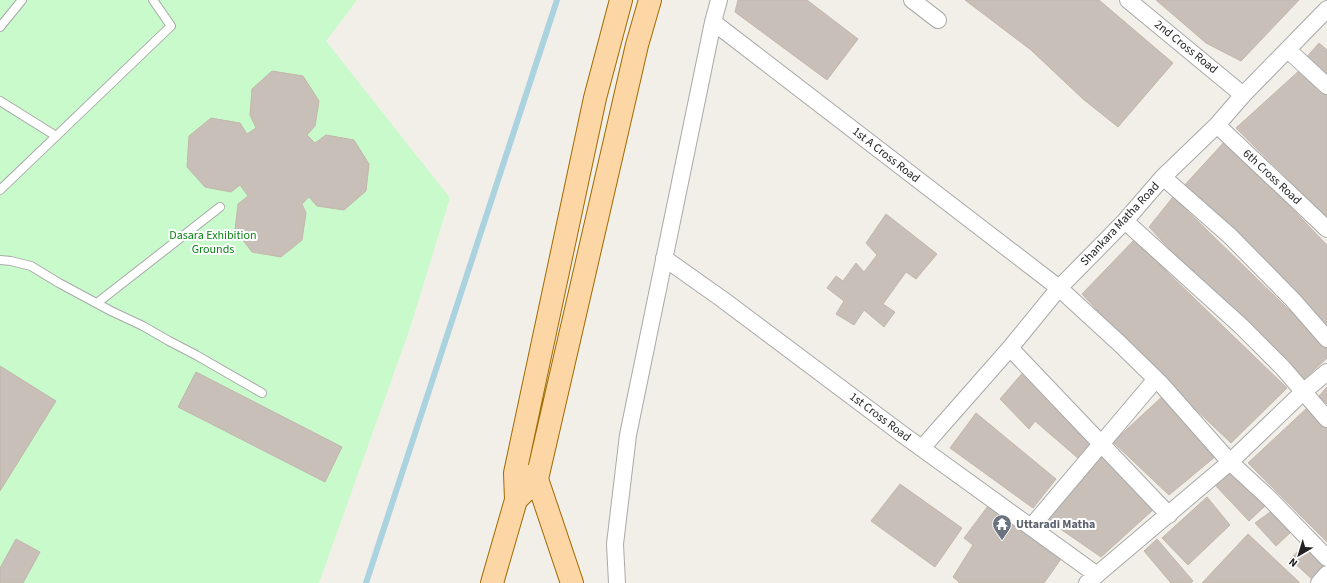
<svg xmlns="http://www.w3.org/2000/svg" width="1327" height="583" font-family="'Source Sans 3',sans-serif">
<style>
.park{fill:#c8facc}
.lines{fill:none;stroke-linecap:round;stroke-linejoin:round}
.stream{stroke:#aad3df;stroke-width:6}
.building{fill:#c7bfb8;stroke:#c4b6ab}
.service-casing{stroke:#a9a9a9;stroke-width:10}
.minor-casing{stroke:#a9a9a9;stroke-width:18}
.primary-casing{stroke:#a06b00;stroke-width:24}
.service{stroke:#fff;stroke-width:8}
.minor{stroke:#fff;stroke-width:16}
.primary{stroke:#fcd6a4;stroke-width:22}
.labels{text-anchor:middle;dominant-baseline:central;stroke-width:4;stroke-linejoin:round;paint-order:stroke}
.street-label{font-size:12px;fill:#222;stroke:#fff}
.park-label{font-size:12px;fill:#0c8416;stroke:#fff}
.worship-label{font-size:12px;font-weight:bold;fill:#5b616d;stroke:#fff;text-anchor:start}
</style>
<rect width="100%" height="100%" fill="#f2efe9"/>
<path class="park" d="M0,0h357l-31,41 124,157 -40,130 -91,255h-319z"/>
<g class="lines">
<path class="stream" d="M366,583l191,-583"/>
</g>
<path class="building" d="M738,0h69l51,39 -31,41 -92,-68z
M965,0h134l74,63 -55,64 -35,-28 -52,-49z
M1156,0h143l-58,61 -35,-18z
M1319,43l8,7v29l-22,-20z
M1301,69l26,26v123l-91,-90z
M272,71l31,5 16,25 -4,25 -8,9 8,8 11,-8 28,5 15,24 -3,27 -22,19 -27,-4 -8,-9 -7,7 4,9 -4,27 -21,17 -29,-5 -17,-22 3,-26 10,-8 -8,-11 -9,7 -26,-5 -18,-20 2,-31 22,-18 29,5 7,11 9,-6 -6,-13 2,-26z
M1226,140l101,105v85l-145,-142z
M1173,197l154,150v11l-25,23 -105,-102 -48,-52z
M886,214l51,40 -21,25 -10,-7 -23,32 12,8 -11,15 -20,-17 -10,15 -18,-11 8,-13 -17,-13 9,-12 7,5 13,-18 8,9 13,-17 -11,-12z
M1134,240l153,148 -56,55 -88,-84 -61,-65z
M0,366l56,35 -56,90z
M1025,370l70,70 -16,19 -44,-38 -6,8 -29,-30z
M196,372l146,75 -17,35 -147,-75z
M1327,387v17l-8,-8z
M1164,395l52,61 -47,39 -56,-53z
M1307,408l20,20v114l-79,-79z
M976,413l80,66 -23,29 -83,-60z
M1104,455l50,54 -53,48 -55,-38z
M1231,470l35,35 -17,16 -34,-36z
M900,484l62,44 -27,39 -64,-46z
M1207,497l23,28 -42,40 -26,-27z
M988,506l73,53 -17,24h-86l1,-1 -6,-5 20,-32 -9,-7z
M1273,510l20,20 -17,16 -21,-23z
M1248,534l51,48v1h-97z
M16,539l24,13 -17,31h-23v-15z
M1157,539l36,42 -2,2h-20l-27,-32z
M1308,542l19,23 -14,15 -23,-21z"/>
<g class="lines">
<defs>
<path id="service" d="M0,27l22,-27
M0,101l56,35
M0,190l171,-164 -18,-26
M0,260l11,1 20,5 28,17 52,28 32,15 26,15 27,14 66,38
M97,303l123,-96"/>
<path id="minor" d="M912,0l26,20
M1128,0l115,95
M713,22l346,266 60,55 42,41 69,78 40,37 57,59
M1288,50l39,36
M1217,125l110,104
M1163,177l67,59 63,64 34,39
M1125,221l116,105 42,42 44,51
M664,258l58,41 180,135 195,141
M1010,348l159,167
M922,448l88,-100 49,-60 66,-67 38,-44 54,-52 26,-30 84,-86
M1031,527l125,-148
M617,583l-2,-39 13,-109 85,-413 6,-22
M1087,583l143,-121 73,-70 24,-20
M1319,583l8,-9"/>
<path id="primary" d="M524,475l13,4 35,104
M516,500l21,-21 100,-434 13,-45
M492,583l24,-83 -1,-27 80,-375 26,-98"/>
</defs>
<use href="#service" class="service-casing"/>
<use href="#minor" class="minor-casing"/>
<use href="#primary" class="primary-casing"/>
<use href="#service" class="service"/>
<use href="#minor" class="minor"/>
<use href="#primary" class="primary"/>
</g>
<defs>
<symbol id="temple-pin" viewBox="-11 -11 22 30"><path d="M0 17L-7.5 6A9.5 9.5 0 1 1 7.5 6Z" fill="#6b7280" stroke="#fff"/><path d="M0-6L5-2H3V0L6.5 2.5H4V6H1.5V3h-3V6H-4V2.5H-6.5L-3 0V-2H-5Z" fill="#fff"/></symbol>
</defs>
<g fill-rule="evenodd">
<use href="#temple-pin" x="991" y="513" width="22" height="30"/>
</g>
<g class="labels">
<g class="street-label">
<text transform="translate(1186 47) rotate(39)">2nd Cross Road</text>
<text transform="translate(886 155) rotate(38)">1st A Cross Road</text>
<text transform="translate(1272 177) rotate(43)">6th Cross Road</text>
<text transform="translate(1120 224) rotate(-47)">Shankara Matha Road</text>
<text transform="translate(880 417) rotate(37)">1st Cross Road</text>
</g>
<g class="park-label">
<text x="213" y="235">Dasara Exhibition<tspan x="213" dy="14">Grounds</tspan></text>
</g>
<g class="worship-label">
<text x="1016" y="524">Uttaradi Matha</text>
</g>
</g>
<g transform="translate(1299 555) rotate(218)" stroke="#ffffff" stroke-width="3" paint-order="stroke">
<path d="M0-3L7 15L0 10L-7 15Z" fill="#222222"/>
<text y="-6" font-size="11" font-weight="bold" text-anchor="middle" fill="#222222">N</text>
</g>
</svg>
